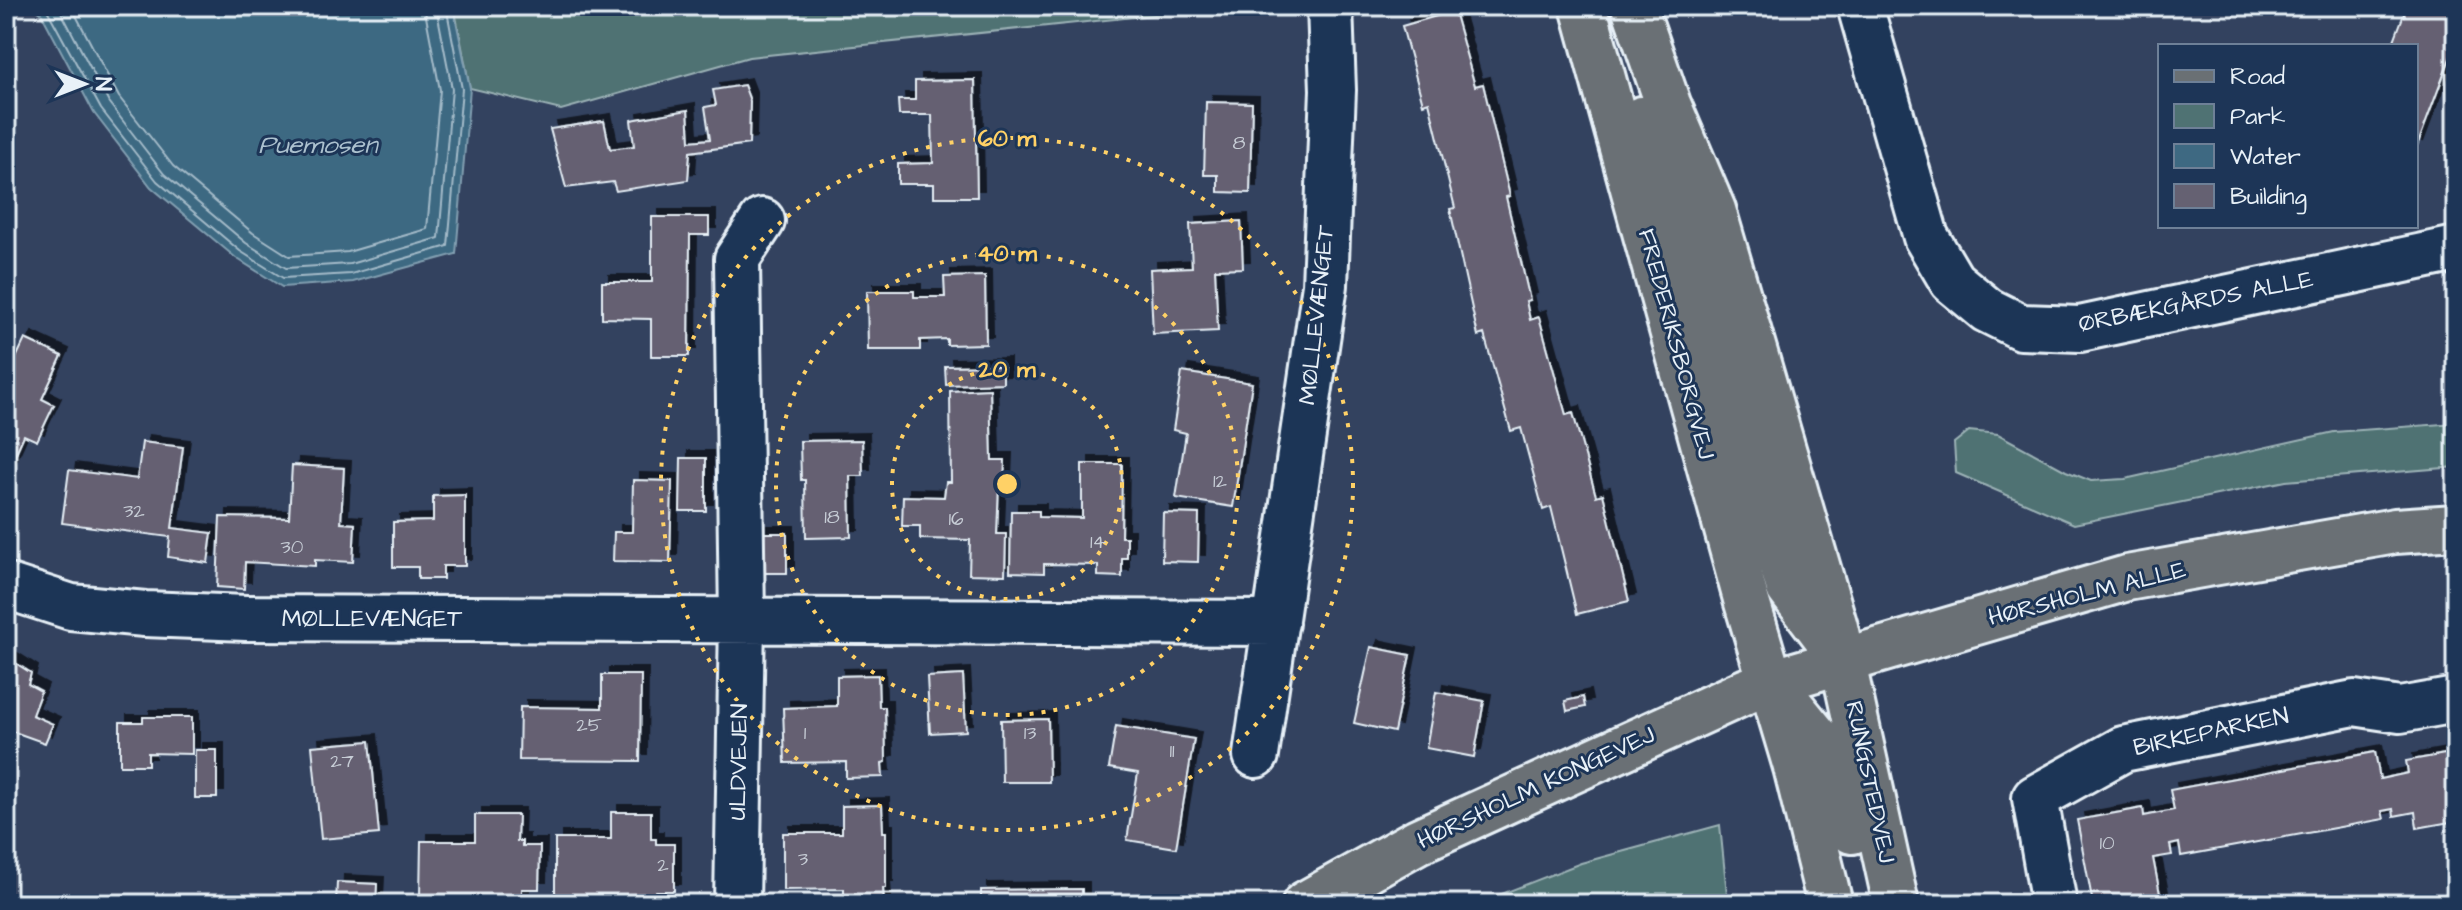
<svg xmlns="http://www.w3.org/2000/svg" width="2462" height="910" font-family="'Architects Daughter',sans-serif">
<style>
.green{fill:#4f7273;stroke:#9cb2b6;stroke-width:2}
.water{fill:#3e6982;stroke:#829fb1;stroke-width:2}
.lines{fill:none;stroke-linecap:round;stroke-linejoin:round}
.shore{stroke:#a4bbc9;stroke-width:2}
.building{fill:#656172;stroke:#e8f1f8;stroke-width:2;filter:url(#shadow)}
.minor-casing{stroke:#e8f1f8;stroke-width:50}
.major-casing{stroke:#e8f1f8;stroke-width:50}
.minor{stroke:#1d3557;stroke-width:44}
.major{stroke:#6a7074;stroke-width:44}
.ring{fill:none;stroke:#ffd166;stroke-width:4;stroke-dasharray:4 8}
.labels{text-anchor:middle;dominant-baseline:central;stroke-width:6;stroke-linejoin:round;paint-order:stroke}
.number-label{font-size:20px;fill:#c7cdd6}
.street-label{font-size:24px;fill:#e8f1f8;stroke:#1d3557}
.water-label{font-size:26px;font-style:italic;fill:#acc1cf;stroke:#1d3557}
.centre{fill:#ffd166;stroke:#1d3557;stroke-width:4}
.ring-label{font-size:24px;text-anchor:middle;font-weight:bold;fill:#ffd166;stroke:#1d3557;stroke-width:6;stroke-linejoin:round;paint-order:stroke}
</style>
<defs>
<filter id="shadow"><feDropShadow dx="7" dy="-7" stdDeviation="0" flood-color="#0009"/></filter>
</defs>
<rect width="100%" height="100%" fill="#33425f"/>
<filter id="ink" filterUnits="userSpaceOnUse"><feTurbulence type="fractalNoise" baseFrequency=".0125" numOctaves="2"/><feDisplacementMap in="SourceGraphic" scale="16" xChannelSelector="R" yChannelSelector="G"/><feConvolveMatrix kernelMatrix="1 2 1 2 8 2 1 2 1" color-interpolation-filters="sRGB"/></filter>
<g filter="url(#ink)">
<path class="green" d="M454,6h786l-491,51 -188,53 -91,-22z
M2456,423v44l-170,14 -212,43 -118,-51 -2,-30 15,-12 29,3 68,37 25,10 34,-2 209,-47z
M1720,825l8,79h-252l105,-41z"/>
<path class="water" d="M31,6h422l17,82 -14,166 -103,28 -71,5 -46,-29 -85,-71 -57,-74 -53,-100z"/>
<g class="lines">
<path class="shore" d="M45,6l56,103 56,72 83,70 43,27 68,-4 97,-28 14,-157 -16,-83
M58,6l51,97 55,71 82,69 40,25 64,-4 89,-26 13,-149 -16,-83
M71,6l48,91 54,69 80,67 36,23 59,-4 79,-23 13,-139 -16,-84"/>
</g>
<path class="building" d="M2407,6h49v36l-40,107v-103h-24z
M1454,11l21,75 8,-2 27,112 -4,1 24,103 -4,1 4,19 9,-3 27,98 7,-2 23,83 7,-2 26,107 -52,13 -26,-107 -8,3 -22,-82 -10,3 -27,-97 -6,2 -28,-127 5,-1 -26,-106 -6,2 -21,-78z
M975,80l2,117h-43v-13h-36v-20l35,-1 -1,-48h-33l-1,-15h17v-19z
M744,85l6,16 -1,43 -59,8 -2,28 -72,11 -3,-9 -47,6 -16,-59 54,-8 6,28 24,-3 -3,-26 57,-10 2,31 20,-2 -5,-32 11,-2 -3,-15z
M1206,102l46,1 -2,90 -32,-1v-17h-14z
M652,217h57v18h-19l-1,121h-38v-37l-49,-1v-36h50z
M1241,221l2,47 -28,1 3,62 -65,3 -3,-65 42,-2 -2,-43z
M985,276l1,68 -39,1v-6l-27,1v10h-52l-1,-59h47v6h31l-1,-20z
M25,339l37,17 -20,43 12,6 -17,36 -13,-6 -18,40v-96z
M1003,365v18l-57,2 -1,-19z
M1182,372l70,11 -19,124 -57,-9 10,-65 -13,-3z
M990,389l2,71h13l-1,24h-5l-2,50h9l-1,41 -36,-1 1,-34 -50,-1v-13h-18l1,-30 41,1 2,-15h5l-1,-91z
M862,440l1,36h-13l1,61 -45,1 -1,-58h-4l-1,-39z
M142,442l41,5 -11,81 40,5 -4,30 -40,-6 2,-20 -108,-14 7,-53 68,9z
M681,458h25v53h-26z
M1082,464h40l-1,73h6v21h-5v19l-24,-1v-11l-54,-1v9l-34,-1 1,-61h28v6l43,1z
M292,465l52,3 -3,55 14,1 -2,38 -38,-2v6l-70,-4 -1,27 -27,-2 3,-70 69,1z
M633,480l39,1 -2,81 -57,-1 1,-29h18z
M465,495v71h-22v13h-25v-12h-25v-45l40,-1v-25z
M1163,513l36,1 -1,48 -36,-1z
M760,533h27v40h-27z
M1371,647l39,8 -16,77 -40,-9z
M6,657l25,16 -3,11 13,7 -9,24 21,9 -8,19 -39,-14z
M602,675h39l-1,86 -121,-1 1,-53 82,1z
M878,675l1,32h6l1,55 -4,1 1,14 -37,1v-16l-61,1 -2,-55 54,-2v-30z
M963,675l3,56 -36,2 -3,-56z
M1436,692l48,9 -10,56 -48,-9z
M1583,697l2,10 -18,4 -2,-10z
M143,717h49v37l-44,-1v12h-28v-43h23z
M1048,719l1,63h-47l-1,-62z
M1116,726l78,13 -18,109 -49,-8 11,-67 -29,-5z
M370,741l9,93 -58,5 -9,-93z
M195,750h22v48h-22z
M2375,752l5,27 28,-6 -2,-12 50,-9v69l-39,7 -2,-16 -21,4 -1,-7 -11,2 2,8 -203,37 -2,-13 -9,2 2,10 -19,3 9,46h-69l-16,-84 66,-12 1,8 30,-6 -4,-20z
M882,805l1,27h3v56h-3l1,16h-40v-15l-61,1v-57h59v-27z
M611,812h40v27h5v5h18v47h-18v6l-101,-2v-56h56z
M475,815h43l-1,26h5v5h18l-1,43h-17v9l-102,-1 1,-56h54z
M337,882l40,2 -1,20h-40z
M1082,889v15h-101v-14z"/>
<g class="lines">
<defs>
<path id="minor" d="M1860,6l66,231 26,44 35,29 34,17 59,2 376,-80
M6,586l65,21 74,7 101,4 1030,5
M1256,755l69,-470 8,-195 -3,-84
M737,904l5,-284 -5,-361 25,-38
M2054,904l-19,-106 88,-49 231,-46 46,7 56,-10"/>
<path id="major" d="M1583,6l163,593 50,168 34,137
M1634,6l34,98 45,106 122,417 61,277
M1642,119l56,157 91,312 41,54
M1783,696l49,60 20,75
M1305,904l113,-63 329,-150 24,-9 356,-104 268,-47 61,-4"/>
</defs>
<use href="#minor" class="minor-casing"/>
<use href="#major" class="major-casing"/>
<use href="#minor" class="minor"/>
<use href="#major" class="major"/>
</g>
</g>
<g class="ring">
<circle cx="1007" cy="484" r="115"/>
<circle cx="1007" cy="484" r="231"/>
<circle cx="1007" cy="484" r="346"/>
</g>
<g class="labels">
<g class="number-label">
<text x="1239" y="143">8</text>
<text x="1220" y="481">12</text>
<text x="134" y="511">32</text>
<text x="832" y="517">18</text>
<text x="956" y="519">16</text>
<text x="1098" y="542">14</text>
<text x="292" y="547">30</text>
<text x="589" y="725">25</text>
<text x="805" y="733">1</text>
<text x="1030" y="733">13</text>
<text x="1172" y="751">11</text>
<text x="342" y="761">27</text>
<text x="2107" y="843">10</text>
<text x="803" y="859">3</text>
<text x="663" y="865">2</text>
</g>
<g class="street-label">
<text transform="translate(2196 302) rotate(-11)">ØRBÆKGÅRDS ALLE</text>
<text transform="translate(1317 315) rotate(-84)">MØLLEVÆNGET</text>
<text transform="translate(1676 344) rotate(75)">FREDERIKSBORGVEJ</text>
<text transform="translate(2087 594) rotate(-14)">HØRSHOLM ALLE</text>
<text x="372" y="619">MØLLEVÆNGET</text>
<text transform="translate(2211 732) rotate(-12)">BIRKEPARKEN</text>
<text transform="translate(739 762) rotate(-89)">ULDVEJEN</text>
<text transform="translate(1870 782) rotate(78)">RUNGSTEDVEJ</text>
<text transform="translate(1536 788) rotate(-25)">HØRSHOLM KONGEVEJ</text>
</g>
<g class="water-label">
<text x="318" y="145">Puemosen</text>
</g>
</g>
<circle cx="1007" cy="484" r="12" class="centre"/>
<g class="ring-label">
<text x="1007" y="146">60 m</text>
<text x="1007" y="261">40 m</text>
<text x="1007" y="377">20 m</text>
</g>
<rect width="2462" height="910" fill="none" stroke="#1d3557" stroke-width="32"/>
<rect x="16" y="16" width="2430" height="878" fill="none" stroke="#e8f1f8" stroke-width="3" filter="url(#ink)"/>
<rect x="2158" y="44" width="260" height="184" fill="#1d3557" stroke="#6e8097" stroke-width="2"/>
<rect x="2174" y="70" width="40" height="12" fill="#6a7074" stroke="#6e8097" stroke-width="2"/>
<text x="2230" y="84" font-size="24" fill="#e8f1f8">Road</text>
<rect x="2174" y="104" width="40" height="24" fill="#4f7273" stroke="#6e8097" stroke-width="2"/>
<text x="2230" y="124" font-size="24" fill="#e8f1f8">Park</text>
<rect x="2174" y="144" width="40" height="24" fill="#3e6982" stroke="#6e8097" stroke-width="2"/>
<text x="2230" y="164" font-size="24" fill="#e8f1f8">Water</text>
<rect x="2174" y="184" width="40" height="24" fill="#656172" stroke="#6e8097" stroke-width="2"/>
<text x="2230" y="204" font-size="24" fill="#e8f1f8">Building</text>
<g transform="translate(84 84) rotate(90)" stroke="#1d3557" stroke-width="6" paint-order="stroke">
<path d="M0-6L14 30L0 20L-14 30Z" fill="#e8f1f8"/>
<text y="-12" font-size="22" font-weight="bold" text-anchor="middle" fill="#e8f1f8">N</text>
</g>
</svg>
